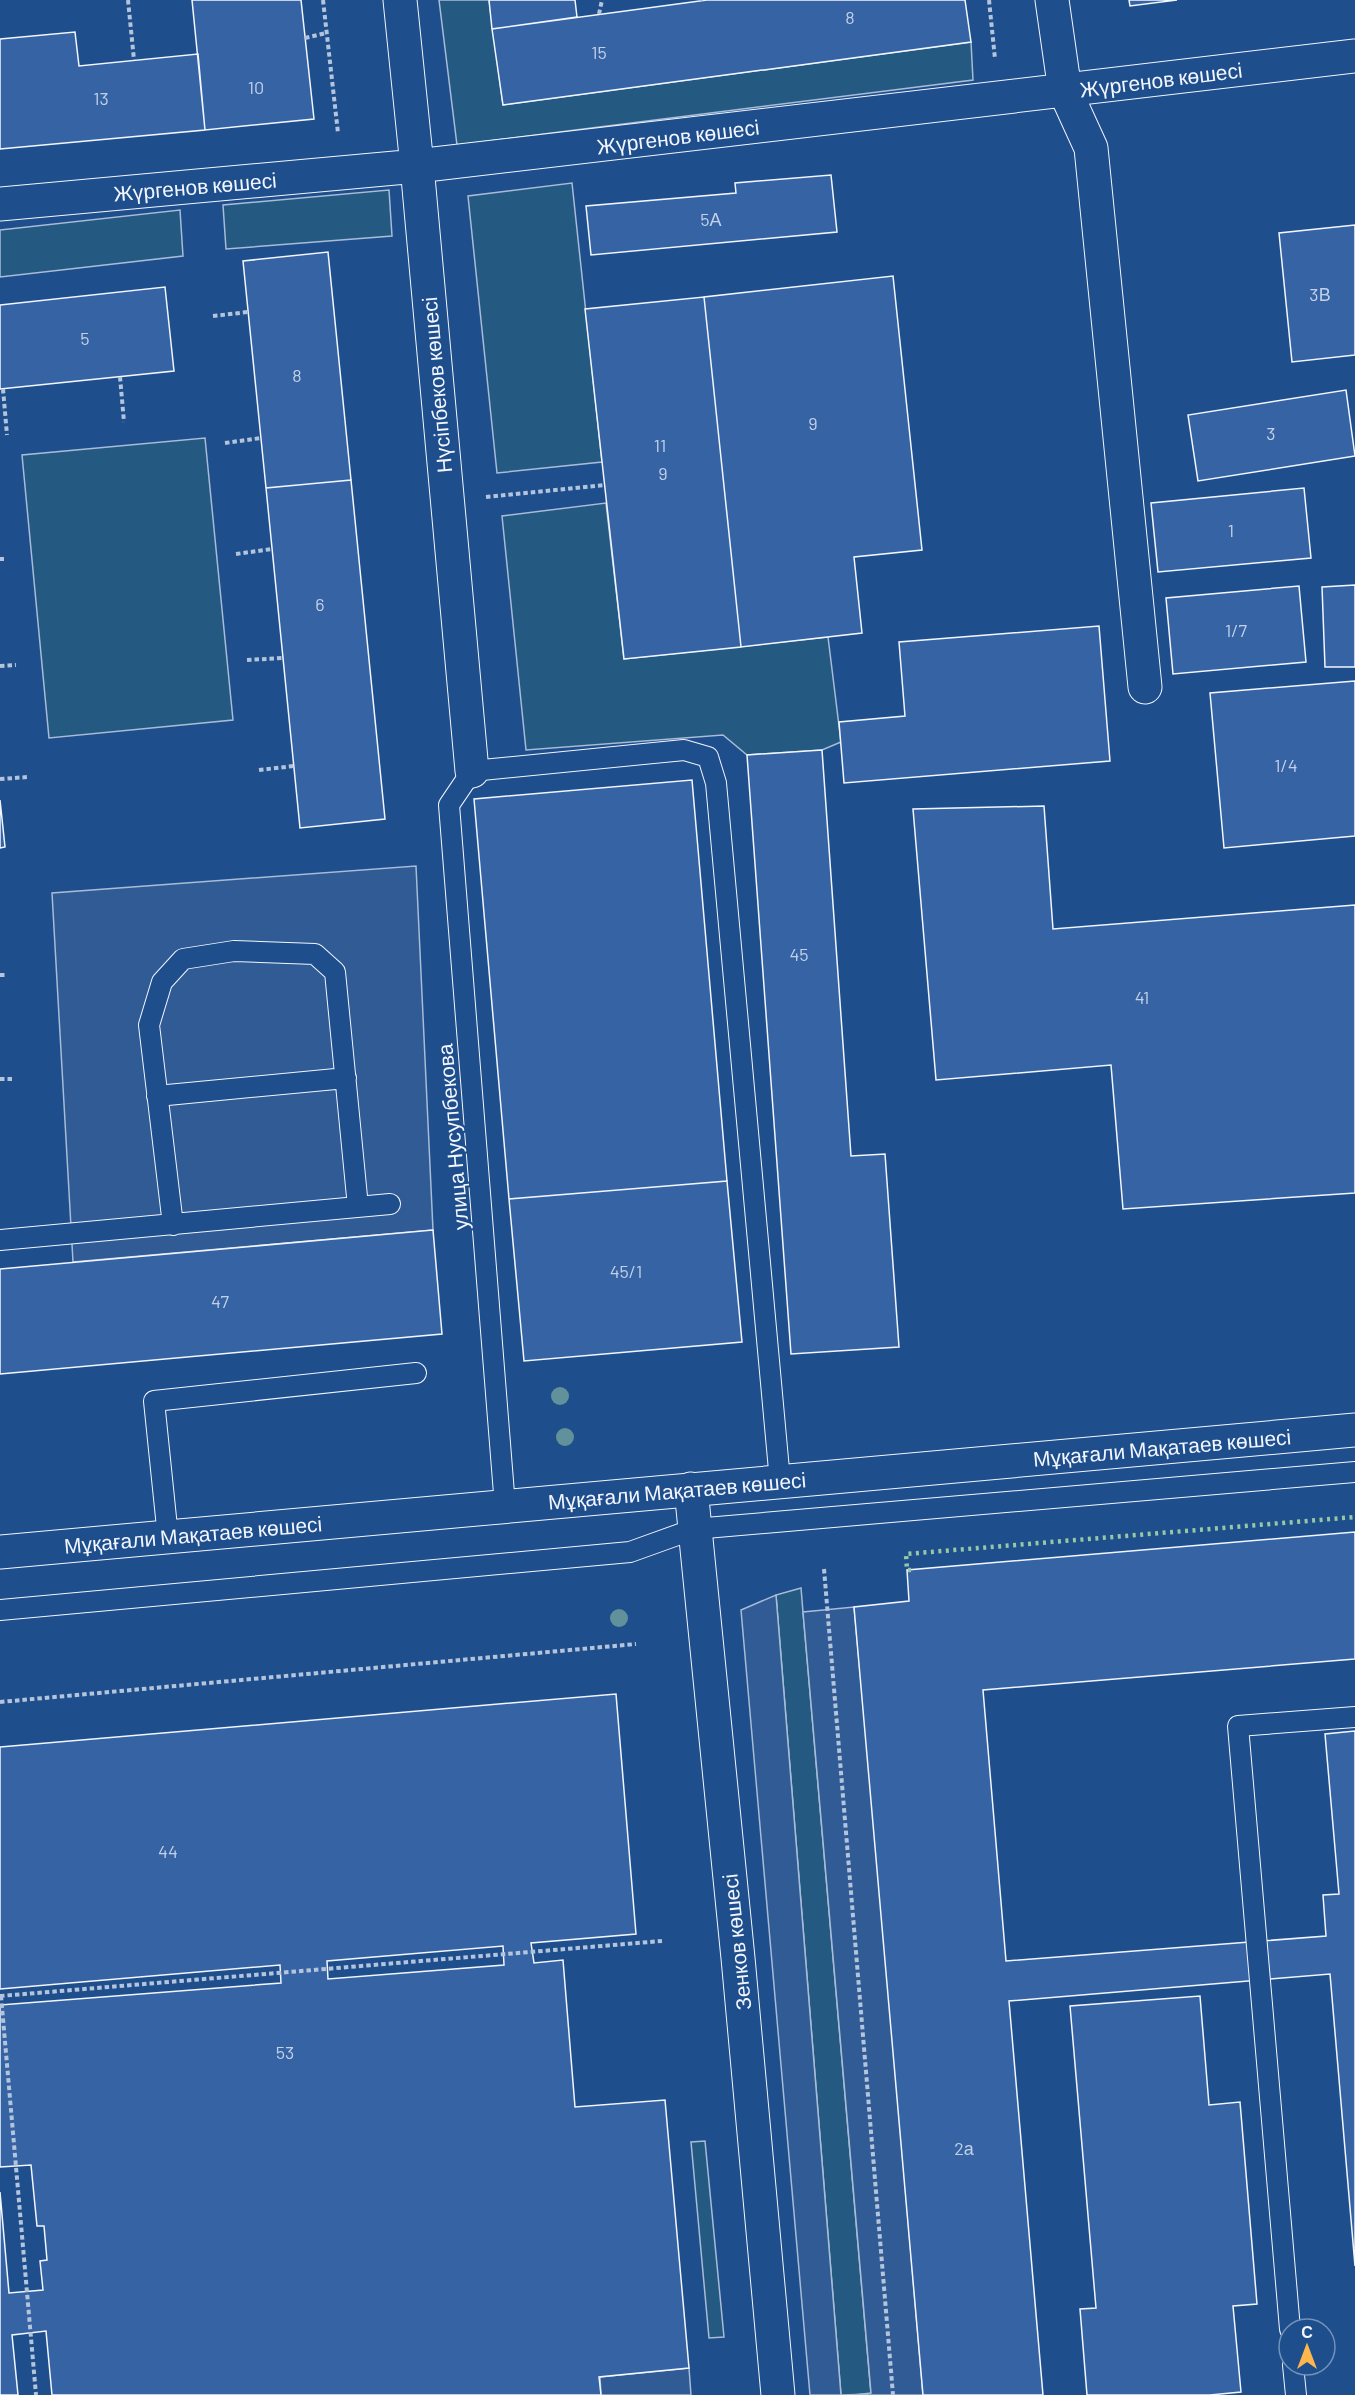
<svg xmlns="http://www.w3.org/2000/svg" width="1355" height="2395" font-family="Barlow,sans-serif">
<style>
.green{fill:#245a82;stroke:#a8bbd7;stroke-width:1.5}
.parking{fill:#305b95;stroke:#a8bbd7;stroke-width:1.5}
.building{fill:#3563a3;stroke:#f2f6ff;stroke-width:1.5;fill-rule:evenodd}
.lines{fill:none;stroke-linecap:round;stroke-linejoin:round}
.lane-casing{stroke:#f2f6ff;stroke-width:22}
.street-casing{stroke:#f2f6ff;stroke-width:35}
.secondary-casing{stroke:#f2f6ff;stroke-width:35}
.path{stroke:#b3c4dc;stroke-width:4;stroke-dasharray:4.5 3;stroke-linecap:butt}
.lane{stroke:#1f4e8c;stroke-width:20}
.street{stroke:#1f4e8c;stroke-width:33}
.secondary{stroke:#1f4e8c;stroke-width:33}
.hedge{stroke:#97c8a6;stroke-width:4.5;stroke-dasharray:3 4.5;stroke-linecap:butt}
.tree{fill:#61919a}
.labels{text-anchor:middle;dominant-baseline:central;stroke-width:4.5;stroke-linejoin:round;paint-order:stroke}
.number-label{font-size:18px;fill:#c3d1e8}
.street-label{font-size:21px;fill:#f2f6ff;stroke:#1f4e8c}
</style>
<rect width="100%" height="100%" fill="#1f4e8c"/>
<path class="green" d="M439,0h50l14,105 468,-63 2,38 -516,65z
M572,183l30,279 -105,11 -29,-277z
M389,190l3,46 -166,13 -3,-44z
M180,210l3,46 -183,21v-47z
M205,438l28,282 -184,18 -27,-283z
M606,503l18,156 204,-22 13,105 -19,8 -75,5 -24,-20 -197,15 -24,-234z
M801,1588l2,24 68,782 -30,1 -65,-800z
M705,2141l19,196 -15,1 -18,-196z"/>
<path class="parking" d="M416,866l17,364 -360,32 -21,-369z
M776,1595l65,800h-31l-69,-785z
M854,1607l20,215 49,573h-69l17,-2 -68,-781z
M689,2368l2,27h-90l-1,-18z"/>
<path class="building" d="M192,0h109l13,119 -109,11z
M489,0h86l2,17 -85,12z
M965,0l6,42 -468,63 -11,-76 215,-29z
M1129,0h48l-47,6z
M75,32l4,34 119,-12 7,76 -205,19v-110z
M831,175l6,57 -246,23 -5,-49 150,-13 -1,-10z
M1355,225v130l-63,7 -13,-129z
M328,252l23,228 -85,8 -23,-227z
M893,276l29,274 -68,7 8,76 -121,14 -37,-350z
M165,287l9,84 -174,18v-84z
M704,297l37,350 -117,12 -39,-350z
M1346,390l9,66 -157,25 -10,-66z
M351,480l34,339 -85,9 -34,-340z
M1304,488l7,70 -153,14 -7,-69z
M1355,585v82h-30l-3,-80z
M1299,586l7,76 -133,12 -7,-76z
M1099,626l11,135 -266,22 -5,-61 66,-6 -6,-74z
M1355,681v155l-131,12 -14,-155z
M822,750l29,406 34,-2 14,193 -108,7 -44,-599z
M692,780l35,401 -218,18 -35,-400z
M0,800l5,47 -5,1z
M1044,806l9,123 302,-24v288l-232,16 -12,-144 -175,15 -23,-271z
M727,1181l15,161 -218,19 -15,-162z
M433,1230l9,104 -442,40v-105z
M1355,1532v127l-372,31 23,271 320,-25 -3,-41 16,-1 -14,-160 30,-3v535l-25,-292 -321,27 34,394h-120l-69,-788 55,-6 -2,-31z
M616,1694l20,240 -105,9 3,20 29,-3 12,147 90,-7 24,268 -90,9 2,18h-549l-6,-64 -34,4 6,60h-18v-203l9,101 34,-3 -3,-29 7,-1 -3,-34h-7l-6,-61 -31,2v-162l281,-22 -1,-18 -280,24v-242zM503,1946l1,19 -176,14 -1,-18z
M1200,1996l9,109 31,-3 17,202 -24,2 8,86 -31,3h-123l-7,-86 16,-1 -26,-302z"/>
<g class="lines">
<defs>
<path id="lane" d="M157,1096l189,-18
M173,1225l-24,-200 13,-43 21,-23 51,-8 81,3 20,18 23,235
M0,1240l390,-36
M505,1506l-56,-701 23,-34 212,-21 24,7 8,26 64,698
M168,1537l-14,-136 262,-28
M0,1610l630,-58 64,-23 661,-57
M1290,2329l-52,-603 117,-9
M1293,2365l3,30"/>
<path id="street" d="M400,0l17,166 55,605
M1052,0l13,91 26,57 54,539
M0,204l417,-38 938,-110
M691,1489l47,469 40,437"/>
<path id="secondary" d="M0,1552l1355,-122"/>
</defs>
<use href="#lane" class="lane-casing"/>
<use href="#street" class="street-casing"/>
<use href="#secondary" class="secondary-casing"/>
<path class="path" d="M128,0l6,60
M323,0l15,133
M701,0v1
M989,0l6,59
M599,14l3,-14
M305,38l21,-5
M213,316l35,-4
M120,377l4,45
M3,389l4,46
M225,443l36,-5
M486,497l119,-12
M236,554l36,-5
M0,559h4
M247,660l36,-2
M0,666l16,-1
M259,770l35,-4
M0,779l28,-2
M0,975h5
M0,1079h14
M824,1569l69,826
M0,1702l636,-58
M0,1996l662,-55
M1,1996l35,399"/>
<use href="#lane" class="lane"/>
<use href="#street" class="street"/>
<use href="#secondary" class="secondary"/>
<path class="hedge" d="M911,1570h-4l-1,-16 449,-37"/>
</g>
<g class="tree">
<circle cx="560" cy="1396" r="9"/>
<circle cx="565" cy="1437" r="9"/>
<circle cx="619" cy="1618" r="9"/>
</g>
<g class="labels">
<g class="number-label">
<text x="850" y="17">8</text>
<text x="599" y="52">15</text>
<text x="256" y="87">10</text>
<text x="101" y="98">13</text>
<text x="711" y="219">5А</text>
<text x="1320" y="294">3В</text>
<text x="85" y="338">5</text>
<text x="297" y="375">8</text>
<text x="813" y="423">9</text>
<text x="1271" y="433">3</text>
<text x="660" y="445">11</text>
<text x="663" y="473">9</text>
<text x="1231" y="530">1</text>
<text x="320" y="604">6</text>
<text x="1236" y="630">1/7</text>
<text x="1286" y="765">1/4</text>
<text x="799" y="954">45</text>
<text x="1142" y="997">41</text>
<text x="626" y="1271">45/1</text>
<text x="220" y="1301">47</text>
<text x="168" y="1851">44</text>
<text x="285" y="2052">53</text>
<text x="964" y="2148">2а</text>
</g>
<g class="street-label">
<text transform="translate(1161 79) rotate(-7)">Жүргенов көшесі</text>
<text transform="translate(678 136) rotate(-7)">Жүргенов көшесі</text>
<text transform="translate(195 186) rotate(-5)">Жүргенов көшесі</text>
<text transform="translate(436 385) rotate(-95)">Нүсіпбеков көшесі</text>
<text transform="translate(452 1137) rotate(-95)">улица Нусупбекова</text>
<text transform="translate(1162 1447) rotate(-5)">Мұқағали Мақатаев көшесі</text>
<text transform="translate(677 1490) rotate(-5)">Мұқағали Мақатаев көшесі</text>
<text transform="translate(193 1534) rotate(-5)">Мұқағали Мақатаев көшесі</text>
<text transform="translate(736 1942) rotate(-96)">Зенков көшесі</text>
</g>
</g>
<g transform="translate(1307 2347)"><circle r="28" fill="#1f4e8c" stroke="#7391ba" stroke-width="1.5"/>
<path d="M0-4.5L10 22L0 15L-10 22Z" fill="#ffb74d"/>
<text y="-9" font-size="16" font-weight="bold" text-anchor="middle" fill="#f2f6ff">С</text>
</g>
</svg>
